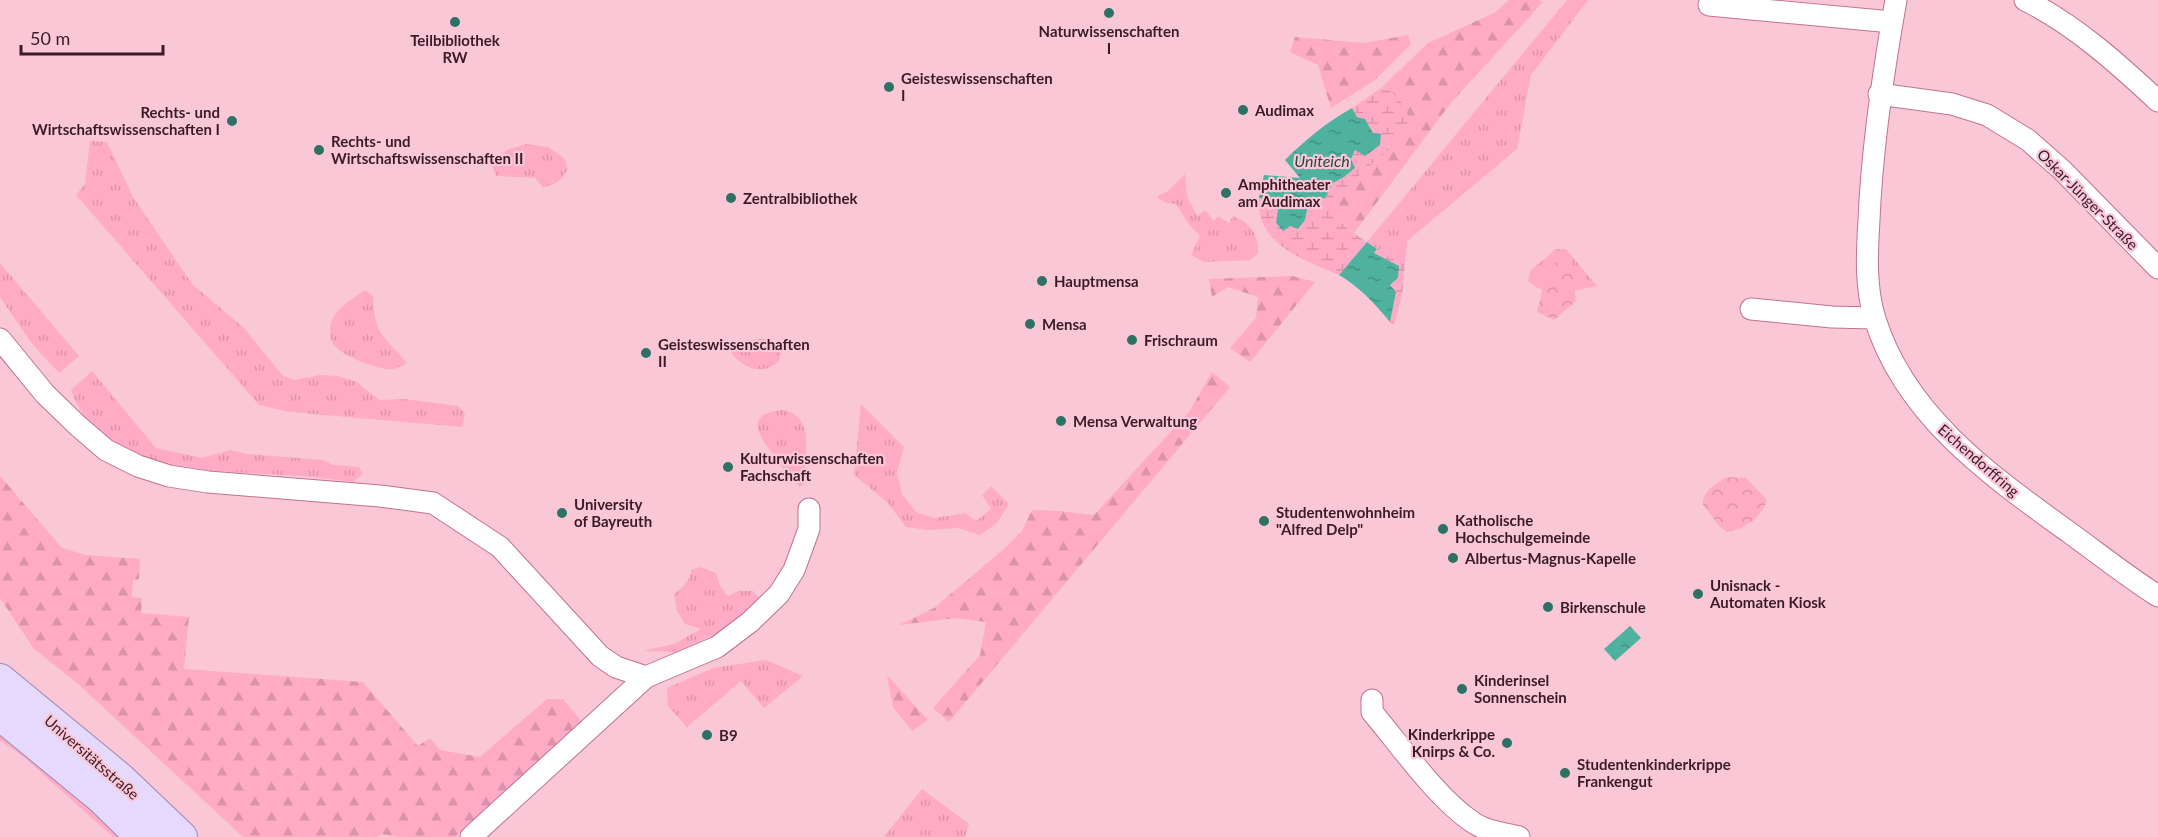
<svg xmlns="http://www.w3.org/2000/svg" width="2158" height="837" font-family="Lato,sans-serif">
<style>
.grass{fill:url(#grass-tufts)}
.forest{fill:url(#forest-firs)}
.wetland{fill:url(#wetland-marsh)}
.park{fill:url(#park-crowns)}
.water{fill:url(#water-ripples)}
.lines{fill:none;stroke-linecap:round;stroke-linejoin:round}
.minor-casing{stroke:#c1738d;stroke-width:23}
.primary-casing{stroke:#9d86b2;stroke-width:34}
.minor{stroke:#fff;stroke-width:21}
.primary{stroke:#e5d9fe;stroke-width:32}
.poi-dot{fill:#2d7164;stroke:#fac7d6;stroke-width:2}
.labels{text-anchor:middle;dominant-baseline:central;stroke-width:4.5;stroke-linejoin:round;paint-order:stroke}
.poi-label{font-size:15px;font-weight:bold;fill:#3a1b26;stroke:#fac7d6;text-anchor:start}
.street-label{font-size:15px;fill:#3a1b26;stroke:#fac7d6}
.water-label{font-size:16px;font-style:italic;fill:#27463f;stroke:#fac7d6}
</style>
<defs>
<pattern id="grass-tufts" width="24" height="20" patternUnits="userSpaceOnUse" patternTransform="scale(1.5)"><rect width="24" height="20" fill="#ffabc6"/><path d="M3 7l-1-3M5 7V3M7 7l1-3M15 17l-1-3M17 17v-4M19 17l1-3" fill="none" stroke="#db93aa"/></pattern>
<pattern id="forest-firs" width="22" height="20" patternUnits="userSpaceOnUse" patternTransform="scale(1.5)"><rect width="22" height="20" fill="#ffabc6"/><path d="M5 1l3.5 6h-7zM16 11l3.5 6h-7z" fill="#db93aa"/></pattern>
<pattern id="wetland-marsh" width="20" height="14" patternUnits="userSpaceOnUse" patternTransform="scale(1.5)"><rect width="20" height="14" fill="#ffabc6"/><path d="M1 5h8M5 5V1M11 12h8M15 12V8" fill="none" stroke="#db93aa"/></pattern>
<pattern id="park-crowns" width="20" height="18" patternUnits="userSpaceOnUse" patternTransform="scale(1.5)"><rect width="20" height="18" fill="#ffabc6"/><path d="M2 6a3 3 0 1 1 6 0M12 15a3 3 0 1 1 6 0" fill="none" stroke="#db93aa"/></pattern>
<pattern id="water-ripples" width="26" height="14" patternUnits="userSpaceOnUse" patternTransform="scale(1.5)"><rect width="26" height="14" fill="#4eb29f"/><path d="M2 4q2-2 4 0t4 0M15 11q2-2 4 0t4 0" fill="none" stroke="#429081"/></pattern>
</defs>
<rect width="100%" height="100%" fill="#fac7d6"/>
<path class="grass" d="M1567,0h21l-57,75 -14,74 -110,92 -2,22 -15,-5 -23,-16z
M90,141l17,1 26,55 59,87 52,44 38,47 12,5 26,-5 18,1 19,6 22,18 25,-1 54,7 7,7 -3,14 -172,-15 -31,-7 -183,-210 9,-11z
M526,144l22,3 16,11 4,11c-7,12 -12,16 -25,18l-8,-9 -39,-2 -5,-14 16,-12z
M1185,174l2,23 10,19 8,-6 9,11 4,-5 11,7 4,-7c17,6 26,18 25,37l-8,7 -46,2 -13,-7 9,-19 -12,-13 -12,-19 -10,-1 -8,-5 1,-3 8,-3z
M1556,249h10l31,37c-24,5 -50,13 -69,-5l3,-11z
M0,263l79,93 -20,17 -27,-29 -32,-47z
M365,290l8,6c2,42 10,38 34,67 -4,2 -9,5 -13,6 -12,3 -54,-14 -60,-24 -5,-7 -5,-20 -1,-27 6,-12 21,-20 32,-28z
M770,339l11,13 -2,9c-16,15 -34,8 -47,-7v-6c10,-9 25,-9 38,-9z
M92,371l64,77 46,10 28,-8 17,4 76,6 10,5 26,2 4,7 -10,8c-23,-3 -46,-6 -69,-7 -75,-6 -182,2 -213,-85z
M861,404l43,43 -7,25 5,22 14,18 19,6 30,-5 11,8 15,-12 -9,-14 9,-9 18,18 -12,19 -17,12 -22,-7 -30,2 -22,-3 -19,-25 -33,-27z
M782,410c35,5 22,48 22,74l-4,2c-10,-6 -17,-18 -24,-28 -15,-19 -35,-44 6,-48z
M701,567l15,6 4,13 8,10 10,-5h15l6,7 -15,17 -22,16 -46,21 -33,-1 31,-7 27,-15 -16,-5 -8,-13 -3,-17c8,-6 17,-14 17,-24z
M766,660l37,16 -39,32 -23,-27 -54,46 -19,-21 -1,-18 46,-20z
M922,789l47,35 -4,13h-81z"/>
<path class="forest" d="M1509,0h29l5,2 -93,102 -96,129c-14,-13 -24,-17 -17,-39l67,-58 -12,-44 -11,-4 47,-45 66,-30z
M1408,35l3,9 -36,36 -44,28 -13,-43 -28,-13 5,-15 69,6z
M1292,276l23,6 -65,80 -20,-14 26,-30 2,-21 -30,-10 -16,10 -3,-18z
M1212,372l18,15 -281,335 -16,-14 47,-53 6,-33 -30,-4 -57,7 35,-17 71,-60 17,-17 10,-21 28,1 34,4 95,-103z
M0,476l62,72 24,7 54,4 -1,20 -6,1 -1,17 10,1 -1,15 48,4 -5,52 179,13 55,64 12,-8 10,12 40,7 67,-58h16l19,23 -127,115h-55l-19,-3 -3,3h-135l-166,-154 -43,-34 -34,-51z
M887,675l41,45 -16,11 -19,-24z
M0,720l134,117h-21l-87,-78 -26,-19z"/>
<path class="wetland" d="M1381,88l11,4 15,16 1,12 -4,16 -67,59c-8,24 11,34 30,47l-28,33c-35,-15 -84,-31 -80,-77l20,4 -3,21 7,8 7,-6 15,-5 4,-19 16,-3 8,-15 11,-6 11,-27 18,-17 -8,-14 -8,-2 -5,-9z
M1377,249l13,9 15,5 -3,32 -8,30 -4,-3 6,-30 -6,-7 -6,-25 -10,-7z"/>
<path class="park" d="M1571,258l5,43 -22,19 -17,-8 11,-46z
M1727,477l19,1 21,22c-6,19 -22,28 -40,32l-7,-5 -17,-22c0,-15 12,-21 24,-28z"/>
<path class="water" d="M1352,108l5,9 8,2 8,14 8,1 -1,11 -15,11 -10,-6 -4,9 4,9 -11,9 -11,6 -8,15 -16,3 -4,19 -7,9 -8,-3 -7,5 -7,-8 3,-21 -20,-4 5,-23 36,3 -15,-18c20,-20 42,-38 67,-52z
M1367,242l10,7 -3,4 25,13 -1,12 -8,7 6,7 -6,30c-15,-18 -30,-35 -51,-47z
M1630,626l11,12 -26,23 -11,-12z"/>
<g class="lines">
<defs>
<path id="minor" d="M1896,0c-13,73 -24,146 -27,220 -2,33 -4,67 6,99 30,97 116,157 195,214 29,21 58,44 88,63
M2025,0c50,25 92,63 133,101
M1709,5l183,17
M1879,94l73,10 35,11 41,25 34,30 96,98
M1751,309l81,8 42,1
M0,339l45,55 32,31 29,25 32,16 31,10 39,6 172,14 53,7 67,44 100,109 16,11 30,10
M1372,700v12c28,33 64,85 99,109 13,10 32,12 48,16
M471,837l175,-160 71,-30 33,-25 29,-28 15,-24 15,-41v-20"/>
<path id="primary" d="M0,680l120,99 61,58
M0,714l102,84 40,39"/>
</defs>
<use href="#minor" class="minor-casing"/>
<use href="#primary" class="primary-casing"/>
<use href="#minor" class="minor"/>
<use href="#primary" class="primary"/>
</g>
<g class="poi-dot">
<circle cx="1109" cy="13" r="6"/>
<circle cx="455" cy="22" r="6"/>
<circle cx="889" cy="87" r="6"/>
<circle cx="1243" cy="110" r="6"/>
<circle cx="232" cy="121" r="6"/>
<circle cx="319" cy="150" r="6"/>
<circle cx="1226" cy="193" r="6"/>
<circle cx="731" cy="198" r="6"/>
<circle cx="1042" cy="281" r="6"/>
<circle cx="1030" cy="324" r="6"/>
<circle cx="1132" cy="340" r="6"/>
<circle cx="646" cy="353" r="6"/>
<circle cx="1061" cy="421" r="6"/>
<circle cx="728" cy="467" r="6"/>
<circle cx="562" cy="513" r="6"/>
<circle cx="1264" cy="521" r="6"/>
<circle cx="1443" cy="529" r="6"/>
<circle cx="1453" cy="558" r="6"/>
<circle cx="1698" cy="594" r="6"/>
<circle cx="1548" cy="607" r="6"/>
<circle cx="1462" cy="689" r="6"/>
<circle cx="707" cy="735" r="6"/>
<circle cx="1507" cy="743" r="6"/>
<circle cx="1565" cy="773" r="6"/>
</g>
<g class="labels">
<g class="poi-label">
<text x="1109" y="31" text-anchor="middle">Naturwissenschaften<tspan x="1109" dy="17">I</tspan></text>
<text x="455" y="40" text-anchor="middle">Teilbibliothek<tspan x="455" dy="17">RW</tspan></text>
<text x="901" y="78">Geisteswissenschaften<tspan x="901" dy="17">I</tspan></text>
<text x="1255" y="110">Audimax</text>
<text x="220" y="112" text-anchor="end">Rechts- und<tspan x="220" dy="17">Wirtschaftswissenschaften I</tspan></text>
<text x="331" y="141">Rechts- und<tspan x="331" dy="17">Wirtschaftswissenschaften II</tspan></text>
<text x="1238" y="184">Amphitheater<tspan x="1238" dy="17">am Audimax</tspan></text>
<text x="743" y="198">Zentralbibliothek</text>
<text x="1054" y="281">Hauptmensa</text>
<text x="1042" y="324">Mensa</text>
<text x="1144" y="340">Frischraum</text>
<text x="658" y="344">Geisteswissenschaften<tspan x="658" dy="17">II</tspan></text>
<text x="1073" y="421">Mensa Verwaltung</text>
<text x="740" y="458">Kulturwissenschaften<tspan x="740" dy="17">Fachschaft</tspan></text>
<text x="574" y="504">University<tspan x="574" dy="17">of Bayreuth</tspan></text>
<text x="1276" y="512">Studentenwohnheim<tspan x="1276" dy="17">"Alfred Delp"</tspan></text>
<text x="1455" y="520">Katholische<tspan x="1455" dy="17">Hochschulgemeinde</tspan></text>
<text x="1465" y="558">Albertus-Magnus-Kapelle</text>
<text x="1710" y="585">Unisnack -<tspan x="1710" dy="17">Automaten Kiosk</tspan></text>
<text x="1560" y="607">Birkenschule</text>
<text x="1474" y="680">Kinderinsel<tspan x="1474" dy="17">Sonnenschein</tspan></text>
<text x="1495" y="734" text-anchor="end">Kinderkrippe<tspan x="1495" dy="17">Knirps &amp; Co.</tspan></text>
<text x="719" y="735">B9</text>
<text x="1577" y="764">Studentenkinderkrippe<tspan x="1577" dy="17">Frankengut</tspan></text>
</g>
<g class="street-label">
<text transform="translate(2088 199) rotate(45)">Oskar-Jünger-Straße</text>
<text transform="translate(1979 460) rotate(41)">Eichendorffring</text>
<text transform="translate(92 757) rotate(41)">Universitätsstraße</text>
</g>
<g class="water-label">
<text x="1322" y="160">Uniteich</text>
</g>
</g>
<path d="M21 45v9h142v-9" fill="none" stroke="#3a1b26" stroke-width="3"/>
<text x="30" y="45" font-size="18" fill="#3a1b26" stroke="#fac7d6" stroke-width="4.5" paint-order="stroke">50 m</text>
</svg>
